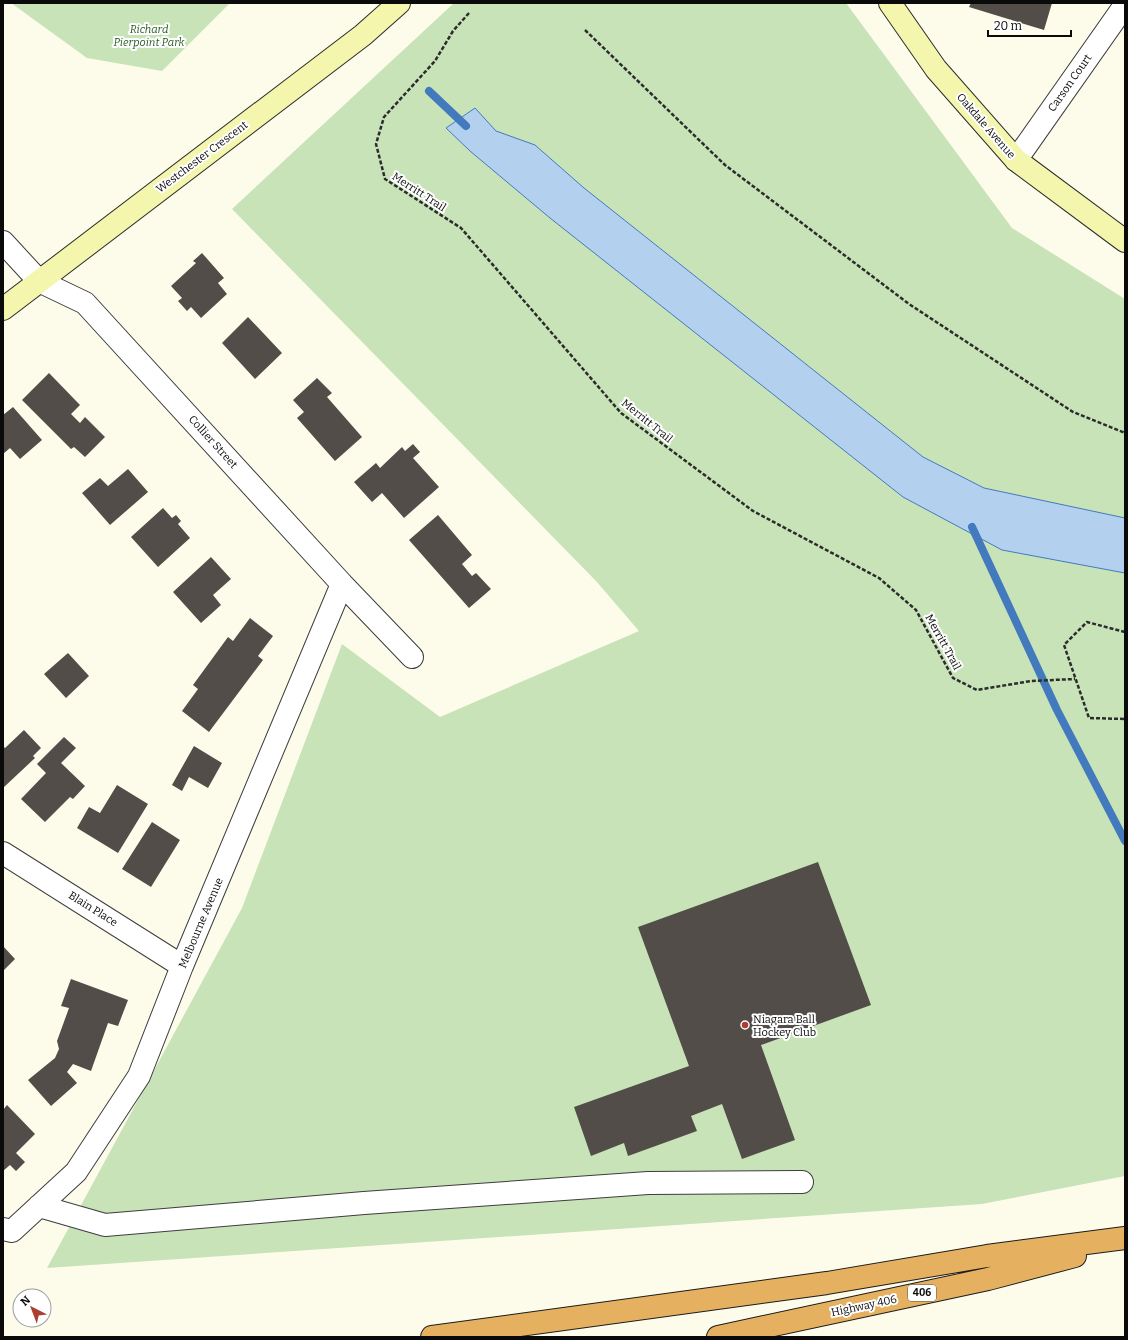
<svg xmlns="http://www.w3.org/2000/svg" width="1128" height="1340" font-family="Bitter,serif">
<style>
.green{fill:#c8e3b8}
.water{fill:#b4d0ef;stroke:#437abe}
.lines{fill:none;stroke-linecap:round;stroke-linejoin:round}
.stream{stroke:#437abe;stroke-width:8}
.building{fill:#524d48}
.street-casing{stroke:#3d3d3d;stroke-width:24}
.secondary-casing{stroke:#2c2c2c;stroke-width:24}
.highway-casing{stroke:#1b1b1b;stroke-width:24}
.path{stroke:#2c2c2c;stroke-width:2.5;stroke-dasharray:4 2;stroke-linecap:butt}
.street{stroke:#fff;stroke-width:22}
.secondary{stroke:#f3f6ac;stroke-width:22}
.highway{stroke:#e5b160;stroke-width:22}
.poi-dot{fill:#ab3f32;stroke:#fff;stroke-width:1.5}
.labels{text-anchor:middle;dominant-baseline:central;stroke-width:4;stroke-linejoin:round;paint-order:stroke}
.shield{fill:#fff;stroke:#545454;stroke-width:1}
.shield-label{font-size:10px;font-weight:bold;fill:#0a0a0a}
.park-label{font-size:11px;font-style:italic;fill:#265a23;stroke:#fff}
.street-label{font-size:11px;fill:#0a0a0a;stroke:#fff}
.poi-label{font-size:11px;fill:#0a0a0a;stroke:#fff;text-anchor:start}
</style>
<rect width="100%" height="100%" fill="#fdfcea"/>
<path class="green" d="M11,3h219l-68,68 -75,-13z
M454,3h392l166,225 113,71v877l-143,28 -935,64 195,-360 100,-264 98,73 199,-86 -43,-50 -364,-372z"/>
<path class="water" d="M475,108l21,23 39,14 49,43 339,269 61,31 141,30v55l-123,-23 -99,-53 -353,-279 -80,-67 -24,-23z"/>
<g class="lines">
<path class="stream" d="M429,91l37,35
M972,527l85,183 68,131"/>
</g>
<path class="building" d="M971,3h81l-8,27 -75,-23z
M202,253l22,25 -6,5 9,11 -26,24 -10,-11 -4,4 -9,-10 4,-3 -11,-12 25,-23 -3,-2z
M248,317l34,36 -27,26 -33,-36z
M49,373l31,32 -9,9 9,9 5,-6 20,20 -20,20 -11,-10 -3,2 -49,-49z
M317,378l15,15 -5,4 35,40 -27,24 -38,-43 7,-6 -11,-12z
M13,407l29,33 -22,19 -10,-11 -7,6v-39z
M413,444l7,8 -7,6 26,29 -35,31 -22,-25 -10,9 -18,-20 22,-19 4,5 22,-21 3,4z
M128,469l20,23 -38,33 -28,-32 18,-15 8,8z
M163,508l9,10 4,-3 5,6 -3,3 12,14 -32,29 -27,-30z
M438,515l34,40 -10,9 10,12 4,-3 15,16 -22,19 -60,-68z
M211,557l20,22 -18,16 8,10 -20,18 -28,-31z
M250,618l23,18 -15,20 5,4 -54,72 -27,-21 16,-22 -5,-4 35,-48 5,4z
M68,653l21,23 -23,22 -22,-24z
M24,730l17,18 -8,8 2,2 -32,30v-42l2,2z
M64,737l12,11 -15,15 24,23 -12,13 -3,-2 -25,25 -24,-23 25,-26 -9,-9z
M194,746l28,17 -14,25 -19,-11 -7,14 -10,-6z
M117,785l31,19 -30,49 -41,-25 12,-21 11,6z
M152,822l28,18 -29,47 -29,-18z
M818,862l53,143 -110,40 34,95 -53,19 -20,-55 -31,12 6,15 -69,25 -4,-13 -33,13 -17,-49 115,-41 -51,-139z
M3,946l12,13 -12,12z
M71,979l57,21 -10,26 -10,-3 -17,48 -18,-7 -6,8 10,11 -26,23 -23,-26 27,-22 4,-9 -2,-8 12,-33 -8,-2z
M7,1105l28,29 -19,19 9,9 -9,9 -6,-6 -7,6v-61z"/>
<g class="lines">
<defs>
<path id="street" d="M1016,160l109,-155
M3,242l36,39 46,22 257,281 70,73
M3,853l179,113
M39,1206l66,19 259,-22 284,-20 154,-1
M3,1229l9,2 64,-59 63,-96 43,-110 160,-382"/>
<path id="secondary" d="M890,3l46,66 80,91 109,81
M3,309l360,-274 36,-32"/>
<path id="highway" d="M432,1337l395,-54 160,-27 138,-18
M718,1337l270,-58 87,-23"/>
</defs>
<use href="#street" class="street-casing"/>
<use href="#secondary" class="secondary-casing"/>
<use href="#highway" class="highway-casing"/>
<path class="path" d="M469,13l-16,18 -18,30 -51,56 -8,27 9,35 76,49 160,185 132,98 126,67 37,32 37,68 24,12 54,-9 44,-2
M585,30l140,135 184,139 164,108 52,21
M1125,632l-38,-10 -23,23 25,73 36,1"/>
<use href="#street" class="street"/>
<use href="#secondary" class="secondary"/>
<use href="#highway" class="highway"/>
</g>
<circle class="poi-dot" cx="745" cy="1025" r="4"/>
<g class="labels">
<rect class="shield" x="908" y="1285" width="28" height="16" rx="3"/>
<g class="shield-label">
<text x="922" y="1293">406</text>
</g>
<g class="park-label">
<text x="149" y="29">Richard<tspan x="149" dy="13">Pierpoint Park</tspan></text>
</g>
<g class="street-label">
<text transform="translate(1070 83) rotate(-55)">Carson Court</text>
<text transform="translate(986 126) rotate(49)">Oakdale Avenue</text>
<text transform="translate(202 157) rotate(-37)">Westchester Crescent</text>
<text transform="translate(419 192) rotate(33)">Merritt Trail</text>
<text transform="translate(647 421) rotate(39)">Merritt Trail</text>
<text transform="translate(213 442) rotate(48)">Collier Street</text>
<text transform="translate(943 642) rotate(61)">Merritt Trail</text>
<text transform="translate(93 909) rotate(32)">Blain Place</text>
<text transform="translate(201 923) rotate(-67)">Melbourne Avenue</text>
<text transform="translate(864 1306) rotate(-12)">Highway 406</text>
</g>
<g class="poi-label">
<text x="753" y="1019">Niagara Ball<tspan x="753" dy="13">Hockey Club</tspan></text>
</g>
</g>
<rect width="1128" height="1340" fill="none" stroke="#0a0a0a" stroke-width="8"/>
<g transform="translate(32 1308) rotate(318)"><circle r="19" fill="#ffffff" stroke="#9d9d9d"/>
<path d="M0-3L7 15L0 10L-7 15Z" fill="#ab3f32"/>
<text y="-6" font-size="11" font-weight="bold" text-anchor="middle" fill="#0a0a0a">N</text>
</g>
<path d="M988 30v6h83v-6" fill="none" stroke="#0a0a0a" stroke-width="2"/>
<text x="994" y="30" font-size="12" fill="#0a0a0a" stroke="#ffffff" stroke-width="3" paint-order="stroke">20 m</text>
</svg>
